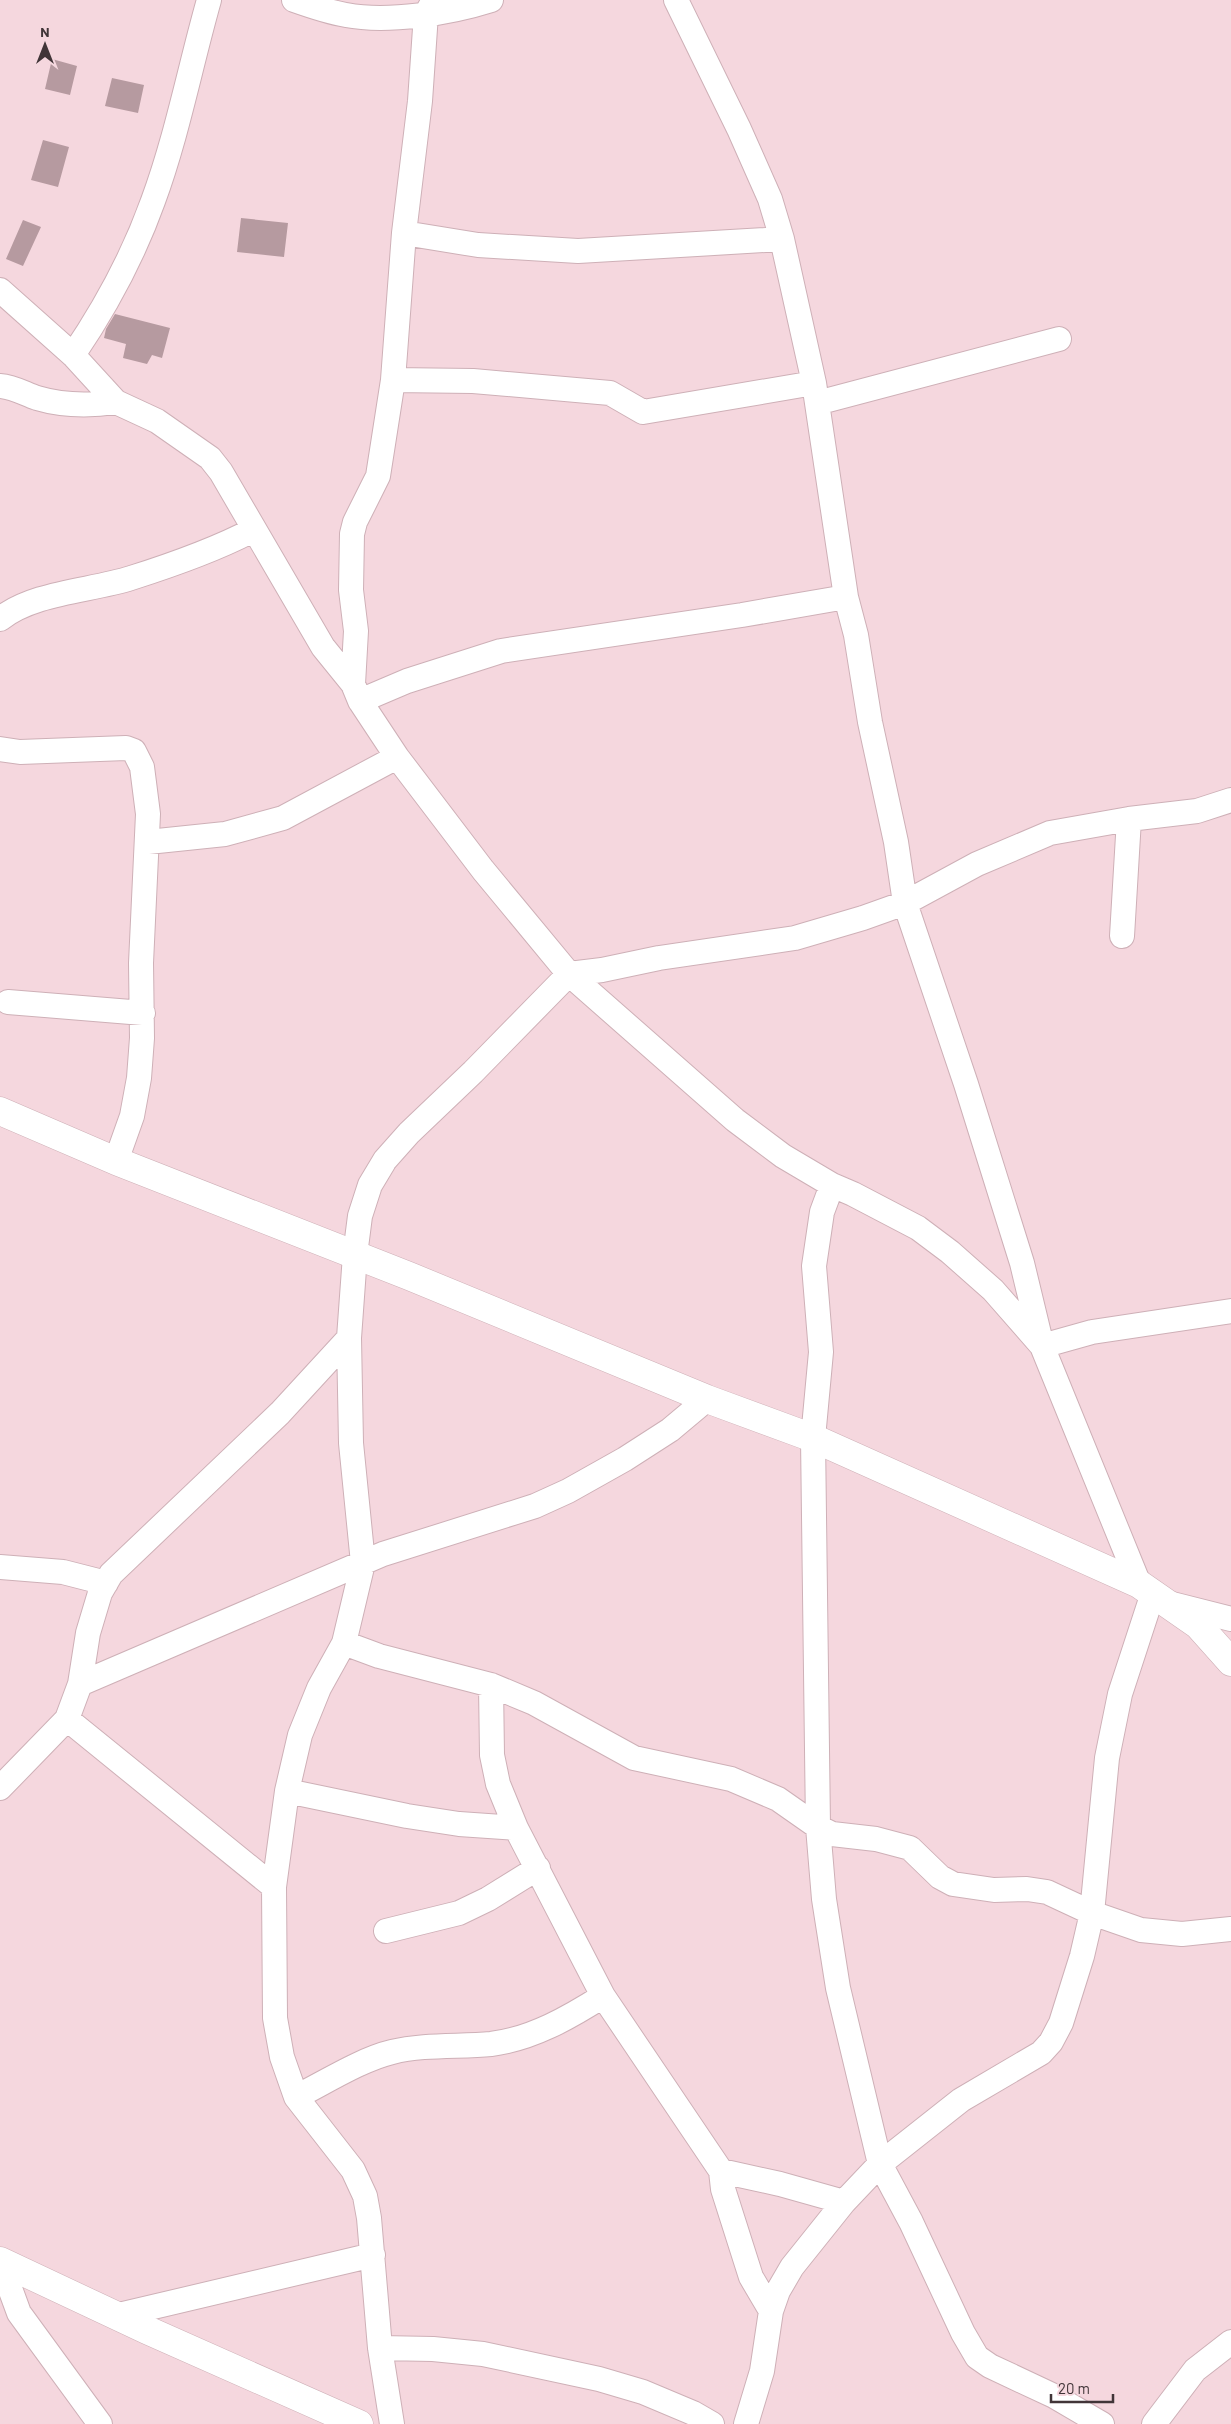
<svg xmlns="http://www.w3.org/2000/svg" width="1231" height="2424" font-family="Barlow,sans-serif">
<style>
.building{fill:#b69aa0}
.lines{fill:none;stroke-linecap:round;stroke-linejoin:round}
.minor-casing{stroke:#ceb0b7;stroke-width:26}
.tertiary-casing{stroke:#ceb0b7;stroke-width:29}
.minor{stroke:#fff;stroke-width:24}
.tertiary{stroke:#fff;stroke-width:28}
</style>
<rect width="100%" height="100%" fill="#f5d7de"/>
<path class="building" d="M52,59l25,7 -7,29 -25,-6z
M112,78l32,7 -6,28 -33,-7z
M43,140l26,7 -11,40 -27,-7z
M241,218l47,5 -4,34 -47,-5z
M23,220l18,7 -18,39 -17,-7z
M115,314l55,14 -8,30 -10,-3 -5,9 -24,-6 3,-14 -22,-6 2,-9z"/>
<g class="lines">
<defs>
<path id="minor" d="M294,0c17,6 34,12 52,15 42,8 104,-2 145,-15
M676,0l63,129 31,70 12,40 32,144 32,214 10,38 14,87 26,120 9,61 61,181 56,179 20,83 97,238
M404,233l74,12 100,6 204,-12
M0,290l73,65 43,47 41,19 53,37 11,14 102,175 30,37 7,17 37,56 86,113 86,104 166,146 48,36 49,29 21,9 65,34 32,24 43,38 49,56 50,-14 139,-21
M73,355c32,-47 61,-101 80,-154 24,-65 37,-134 56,-201
M393,380l80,1 137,12 33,19 171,-29
M0,386c14,1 25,8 37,12 27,8 52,8 79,4
M817,403l242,-64
M0,619c34,-27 91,-28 131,-41 41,-13 84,-28 122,-48
M353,684l3,-53 -5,-41 1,-56 3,-12 23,-46 15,-96 11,-147 16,-132 6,-87 8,-14
M360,701l47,-20 94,-30 241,-36 104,-18
M0,749l20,3 106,-4 8,3 8,16 6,47 -7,149 1,75 -3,40 -7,38 -16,45
M148,842l77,-8 58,-16 114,-61
M1122,936l7,-117
M8,1002l135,11
M832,1185l-10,27 -8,54 7,86 -8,86 5,389 6,72 14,89 42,176 31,58 52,111 14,24 13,9 64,30 48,28
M349,1338l2,105 12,120 -19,80 -25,45 -19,47 -13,56 -13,96 1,131 7,39 14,40 57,73 12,26 4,22 11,130 12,76
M0,1567l63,5 43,11
M1172,1604l59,15
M344,1643l35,13 112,29 43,18 100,55 97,21 47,20 40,28 14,7 44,5 34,9 30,29 13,7 41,6 33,-1 20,3 45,21 49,17 41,4 49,-5
M80,1684l303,-130 152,-48 33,-15 57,-32 45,-29 37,-31
M491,1685l1,70 6,29 18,44 87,168 118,175 2,18 28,88 20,34
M67,1719l207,168
M0,1788l67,-69 13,-35 8,-51 12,-40 11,-19 169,-161 69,-75 6,-83 5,-39 10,-31 15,-25 24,-27 64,-61 96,-98 33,-4 57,-12 136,-20 68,-20 42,-15 72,-39 73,-31 79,-14 68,-8 34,-11
M287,1791l120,25 52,8 57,4
M386,1931l73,-18 29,-14 50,-31
M296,2097c28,-14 66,-38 96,-45 32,-8 67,-5 99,-8 41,-5 79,-27 112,-48
M721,2171l59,13 64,18
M0,2261l19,52 81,111
M119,2315l254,-60
M380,2348l53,1 50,5 116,25 44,13 50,21 19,11
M746,2424l16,-53 9,-60 7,-20 14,-24 52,-65 36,-38 81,-64 80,-47 10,-11 10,-19 21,-67 10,-43 15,-155 13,-64 33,-101
M1154,2424l41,-54 36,-28"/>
<path id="tertiary" d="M0,1111l116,50 293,115 298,123 106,39 326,146 59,41 33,37
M0,2261l147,69 212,94"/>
</defs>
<use href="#minor" class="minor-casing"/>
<use href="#tertiary" class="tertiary-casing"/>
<use href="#minor" class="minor"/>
<use href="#tertiary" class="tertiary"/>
</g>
<g transform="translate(45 45)" stroke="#f5d7de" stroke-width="4" paint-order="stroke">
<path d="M0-4L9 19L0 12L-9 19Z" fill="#413538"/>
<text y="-8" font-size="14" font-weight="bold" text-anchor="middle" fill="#413538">N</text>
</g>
<path d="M1051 2394v8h62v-8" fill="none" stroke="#413538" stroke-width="2.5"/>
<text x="1058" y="2394" font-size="15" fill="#413538" stroke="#f5d7de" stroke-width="4" paint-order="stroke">20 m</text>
</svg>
